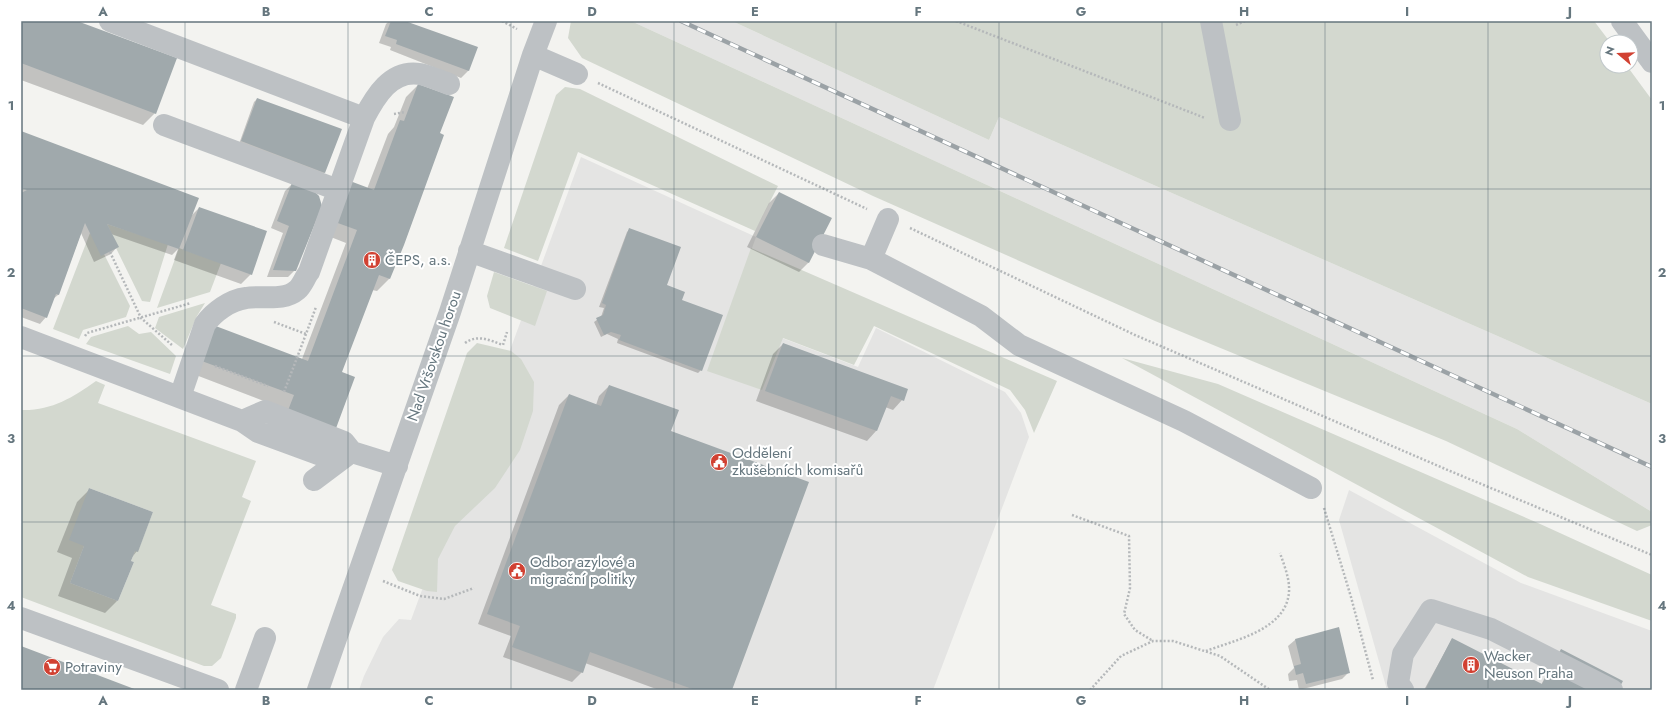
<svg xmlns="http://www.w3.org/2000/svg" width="1673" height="711" font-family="Jost,sans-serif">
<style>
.built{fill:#e4e4e3}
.green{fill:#d3d8cf;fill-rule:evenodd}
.shadow{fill:#0003}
.building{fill:#a0a9ac}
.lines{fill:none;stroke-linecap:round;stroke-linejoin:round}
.path{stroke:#b5b8ba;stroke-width:2.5;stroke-dasharray:2 2;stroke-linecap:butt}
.minor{stroke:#bdc1c4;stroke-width:22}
.rail-casing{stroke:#9ba2a6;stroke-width:4.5}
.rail{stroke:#fff;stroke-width:3;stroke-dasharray:9;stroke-linecap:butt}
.grid{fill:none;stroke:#65767e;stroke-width:1;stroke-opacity:0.55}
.labels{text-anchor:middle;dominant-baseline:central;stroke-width:4;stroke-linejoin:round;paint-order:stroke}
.poi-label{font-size:15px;fill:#65767e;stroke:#fff;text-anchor:start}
.street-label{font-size:15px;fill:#65767e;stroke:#fff}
.neatline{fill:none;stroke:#65767e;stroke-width:1.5}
.grid-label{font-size:13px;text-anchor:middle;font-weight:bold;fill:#65767e}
</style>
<rect width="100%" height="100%" fill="#f3f3f0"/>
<path class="built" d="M631,21h101l257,119 10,-23 653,287v108l-135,-83z
M581,157l175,80 -48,134 74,-33 76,29 18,-39 129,64 16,21 8,24 -96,253h-574l5,-14 19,-39 16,-18 12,1z
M1349,490l172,93 131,48v59h-265l-48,-170z"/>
<path class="green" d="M571,21h60l886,408 135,83v13l-15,6 -191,-90 -291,-120 -282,-125 -291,-138 -14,-20z
M732,21h862l16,21h-3v24h20l25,34v304l-653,-287 -10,23z
M565,87l15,2 198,97 -23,45 -177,-79 -40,109 -34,-13 52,-153z
M107,224l61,20 -18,58 -8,-1 -26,-53 2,-1z
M90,233l14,21 26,52 -4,11 -43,13 -4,9 -26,-10z
M179,248l42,15 -11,29 -53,16z
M751,248l306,133 -23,52 -9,-23 -15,-20 -136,-64 -20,39 -71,-27 -21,52 -55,-19z
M494,272l53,19 -12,35 -45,-18 -3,-12z
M205,303l-8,13 -14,33 -28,-21 4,-11z
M128,326l11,8 12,-2 25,24 -6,18 -84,-30 5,-7z
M477,343l34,8 10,8 13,23 -1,29 -13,39 -25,38 -40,38 -17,33 -1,33 -10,-1 -29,-10 -6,-11 75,-217z
M1122,358l96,26 320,139 114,52v46l-124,-44z
M96,381l9,4 -7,18 158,58 -14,36 9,4 -40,104 25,9v4l-15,40 -9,8h-8l-183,-69v-187c30,1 51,-12 75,-29zM89,488l64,24 -15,39h-3l-4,10 3,1 -16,39 -48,-18 14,-37z"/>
<path class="shadow" d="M21,21h53l81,92 -12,12 -122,-45z
M389,21h13l74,27 -8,23 -7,7 -71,-28 1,-3 -12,-4 7,-19z
M418,85l-29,194 -12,12 -5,-1 -31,82 -6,58 -53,-22 -94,-36 13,-34 101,21 44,-116 -23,-9 44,-45 21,-55 6,-7 12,-30z
M257,99l68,73 -4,3 -82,-31 15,-42z
M21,132l170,84 8,-8 52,66 -10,10 -67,-24 4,-11 -6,6 -61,-21 6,13 -6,7 -17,8 -13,-29 -23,62 -5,4 -7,18 -6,7 -19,-7z
M292,184l3,86 -7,7h-21l16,-44 -12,-5 14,-37z
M779,193l30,69 -10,10 -52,-25 22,-44z
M630,229l36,57 15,14 20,70 -3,3 -81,-30 1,-4 -11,-5 -6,3 -7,-15 7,-5 3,-9 -5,-1 28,-75z
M783,344l119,56 -9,10 -8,-3 -9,24 -9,10 -111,-40 17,-47z
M609,386l61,46 61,258h-72l-74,-27 -3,9 -10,10 -69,-25 8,-21 -33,-12 81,-219 10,-10 27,10 3,-9z
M90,489l47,62 -8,10 3,1 -15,39 -12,12 -47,-17 14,-38 -15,-6 20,-50z
M1338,629l11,43 -7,7 -43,11 -2,-10 -8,1 -1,-7 6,-6 -6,-22 7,-6z
M1452,639l89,46 17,-32 59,37h-193z"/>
<path class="building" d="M21,21h56l100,37 -21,56 -135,-51z
M391,21h14l73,26 -9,24 -73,-27 1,-4 -12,-4z
M418,84l36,13 -14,36 4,2 -40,110 -14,34 -11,-4 -37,97 13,5 -20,54 -48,-18 7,-18 -95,-35 14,-35 95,36 49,-131 -22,-8 15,-41 24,9 26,-70 4,1z
M257,98l85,31 -17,44 -84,-32z
M21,131l178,67 -20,51 -72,-25 12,23 -18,9 -16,-33 -26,72 -3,-1 -9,24 -26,-10v-115l6,-3 -6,-2z
M292,183l23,9 4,4 3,10 -26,65 -23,-1 16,-44 -12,-5z
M779,192l53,26 -23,45 -53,-26z
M199,207l68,24 -15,44 -69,-25z
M629,228l52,19 -14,38 18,7 -3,8 41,15 -21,56 -83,-31 2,-5 -10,-3 -7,3 -8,-17 7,-3 3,-10 -4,-2z
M783,343l125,46 -4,12 -13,-5 -14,35 -112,-40z
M609,385l70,25 -8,21 138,51 -77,208h-37l-105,-38 -7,21 -71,-26 8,-21 -33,-12 82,-220 32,12z
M89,488l64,24 -15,40 -3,-1 -4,10 3,1 -16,39 -48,-18 14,-37 -15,-6z
M1339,627l11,46 -44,11 -3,-11 -7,2 -2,-9 7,-2 -6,-25z
M1452,638l90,46 19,-35 62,32 -5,9h-187l-5,-2z
M21,646l116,44h-116z"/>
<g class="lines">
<path class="path" d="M502,21l15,8
M956,21l249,97
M1236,25l9,-4
M598,83l269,126
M394,114l11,-2
M910,228l225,107 315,136 202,84
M110,252l31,66 32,28
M274,322l32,12 10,-27
M85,336l2,-3 104,-30
M465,343c13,-9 24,-3 38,2l4,-13
M215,366l53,20
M284,392l22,-58
M1324,508l27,89 22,83
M1072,515l57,21 1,52 -6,26 11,16 18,11
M383,581l37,15 24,3 30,-11
M1206,651c29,-11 80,-21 83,-59 1,-13 -5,-27 -9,-39
M1090,690l31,-34 32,-15h20l47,15 50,34"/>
<path class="minor" d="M110,21l254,97
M1211,21l19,99
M1622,21l30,41
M533,55l44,19
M164,125l174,65
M823,245l48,14 110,57 38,29 165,76 127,67
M469,251l106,38
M871,259l17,-40
M21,337l221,84 16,11 79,29
M180,397l25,-73c9,-12 25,-24 41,-26 16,-3 37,4 51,-8 5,-4 8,-13 12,-18l55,-154c11,-21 27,-49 56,-44 10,2 20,7 29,10
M242,421l23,-10 79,31 8,10 45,14
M314,480l32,-24
M21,618l197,72
M246,690l19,-52
M318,690l132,-378 83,-257 13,-34
M1403,690l-5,-7 5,-29 28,-44 60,19 121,61"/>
<defs>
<path id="rail" d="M681,21l971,446"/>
</defs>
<use href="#rail" class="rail-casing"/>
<use href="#rail" class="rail"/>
</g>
<path class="grid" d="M185,21v669M348,21v669M511,21v669M674,21v669M836,21v669M999,21v669M1162,21v669M1325,21v669M1488,21v669M21,189h1631M21,356h1631M21,522h1631"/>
<defs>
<symbol id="building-disc" viewBox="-11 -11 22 22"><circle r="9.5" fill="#d14132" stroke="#fff"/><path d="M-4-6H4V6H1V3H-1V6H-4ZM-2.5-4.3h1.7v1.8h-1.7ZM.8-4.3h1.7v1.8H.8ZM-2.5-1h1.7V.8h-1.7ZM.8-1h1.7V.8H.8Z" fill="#fff"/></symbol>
<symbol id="civic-disc" viewBox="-11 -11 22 22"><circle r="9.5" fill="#d14132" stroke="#fff"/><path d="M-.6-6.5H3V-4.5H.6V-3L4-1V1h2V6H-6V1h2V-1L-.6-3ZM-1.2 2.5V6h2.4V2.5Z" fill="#fff"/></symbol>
<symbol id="supermarket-disc" viewBox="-11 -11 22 22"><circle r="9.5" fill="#d14132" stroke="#fff"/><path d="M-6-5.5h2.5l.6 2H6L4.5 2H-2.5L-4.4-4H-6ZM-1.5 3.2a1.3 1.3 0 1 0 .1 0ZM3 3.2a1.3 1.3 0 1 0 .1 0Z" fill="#fff"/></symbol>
</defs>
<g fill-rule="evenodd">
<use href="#building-disc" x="362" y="250" width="20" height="20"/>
<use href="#civic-disc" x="709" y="452" width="20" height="20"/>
<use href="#civic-disc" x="507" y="561" width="20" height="20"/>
<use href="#building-disc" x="1461" y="655" width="20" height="20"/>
<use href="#supermarket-disc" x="42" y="657" width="20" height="20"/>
</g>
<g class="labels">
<g class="poi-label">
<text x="385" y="260">ČEPS, a.s.</text>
<text x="732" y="453">Oddělení<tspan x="732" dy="17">zkušebních komisařů</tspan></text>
<text x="530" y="562">Odbor azylové a<tspan x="530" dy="17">migrační politiky</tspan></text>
<text x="1484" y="656">Wacker<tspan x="1484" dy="17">Neuson Praha</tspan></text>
<text x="65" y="667">Potraviny</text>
</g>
<g class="street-label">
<text transform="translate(434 356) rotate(-71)">Nad Vršovskou horou</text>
</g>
</g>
<rect width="1673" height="711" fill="none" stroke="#ffffff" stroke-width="44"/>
<g transform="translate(1619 54) rotate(289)"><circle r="19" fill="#ffffff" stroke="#c1c8cb"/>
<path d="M0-3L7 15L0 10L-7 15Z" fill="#d14132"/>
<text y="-6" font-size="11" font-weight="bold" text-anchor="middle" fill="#65767e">N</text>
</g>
<rect x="22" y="22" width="1629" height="667" class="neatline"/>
<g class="grid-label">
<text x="103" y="16">A</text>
<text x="266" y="16">B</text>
<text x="429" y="16">C</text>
<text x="592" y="16">D</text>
<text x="755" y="16">E</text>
<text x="918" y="16">F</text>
<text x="1081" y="16">G</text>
<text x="1244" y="16">H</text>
<text x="1407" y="16">I</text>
<text x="1570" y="16">J</text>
<text x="11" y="110">1</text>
<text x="1662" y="110">1</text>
<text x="11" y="277">2</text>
<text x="1662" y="277">2</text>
<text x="11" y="443">3</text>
<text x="1662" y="443">3</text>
<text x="11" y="610">4</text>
<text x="1662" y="610">4</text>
<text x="103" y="705">A</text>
<text x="266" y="705">B</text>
<text x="429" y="705">C</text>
<text x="592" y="705">D</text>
<text x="755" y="705">E</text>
<text x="918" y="705">F</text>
<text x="1081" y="705">G</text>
<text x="1244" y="705">H</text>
<text x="1407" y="705">I</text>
<text x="1570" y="705">J</text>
</g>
</svg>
